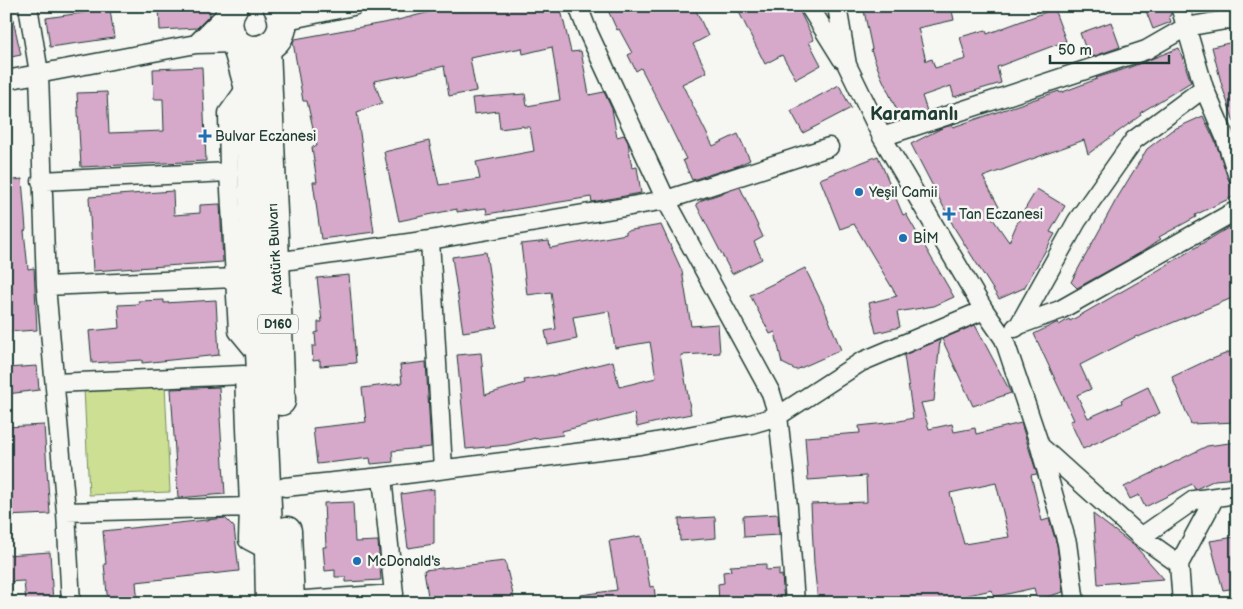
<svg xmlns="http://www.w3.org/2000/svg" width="1243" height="609" font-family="'Balsamiq Sans',sans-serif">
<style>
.green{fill:#ccdf93;stroke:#768e64}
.building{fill:#d6a8ca;stroke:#1f3d34;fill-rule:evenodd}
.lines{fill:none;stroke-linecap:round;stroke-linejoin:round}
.minor-casing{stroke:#1f3d34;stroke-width:21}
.primary-casing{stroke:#1f3d34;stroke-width:31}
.minor{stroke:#f6f6f2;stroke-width:18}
.primary{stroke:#f6f6f2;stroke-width:28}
.poi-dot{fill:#1f6fb2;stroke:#f6f6f2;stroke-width:2}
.labels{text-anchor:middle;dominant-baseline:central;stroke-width:5;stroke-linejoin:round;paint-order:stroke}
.shield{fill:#f6f6f2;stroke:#60746d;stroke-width:1}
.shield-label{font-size:12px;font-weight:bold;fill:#1f3d34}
.poi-label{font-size:14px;fill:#1f3d34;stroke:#f6f6f2;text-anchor:start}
.street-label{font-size:14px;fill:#1f3d34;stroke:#f6f6f2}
.district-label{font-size:19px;font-weight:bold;fill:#1f3d34;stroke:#f6f6f2}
</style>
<rect width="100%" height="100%" fill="#f6f6f2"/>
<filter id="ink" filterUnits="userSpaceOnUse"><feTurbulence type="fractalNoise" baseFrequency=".02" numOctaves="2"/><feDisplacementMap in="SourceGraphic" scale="10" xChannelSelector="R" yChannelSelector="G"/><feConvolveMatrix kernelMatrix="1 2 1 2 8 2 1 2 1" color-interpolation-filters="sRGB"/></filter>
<g filter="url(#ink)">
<path class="green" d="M165,385l5,107 -81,3 -5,-107z"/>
<path class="building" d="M159,6h51v9l-13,13 -37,2z
M445,6h17v5l21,-5h77l11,46 10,-1 8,44 15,-3 8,17 5,28 7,-2 4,7 4,26 5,-1 4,26 -49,9 -1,-5 -104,17 -1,-6 -29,4v-3l-58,12 -15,-69 45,-11 10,44 41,-6 -4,-17 58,-11 -4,-24h-7v-1l-23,3 -2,-18 -24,3 -2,-16 53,-4 2,12 33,-6 -8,-53 -29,7 -1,-6 -52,10 6,33 -27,5 -5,-30 -32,8 -38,7 8,22 -25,9 17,120 -53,7 -8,-57h4l-5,-35 5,-1 -10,-45h-4l-10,-59 2,-3 99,-18 40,-10v-3z
M606,6h88l14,30 -15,8 14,28 -25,12 31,62 25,-12 12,26 -13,6 -45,14 -9,-20 3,-1 -30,-62 -15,-29 -5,3 -8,-16 4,-2 -13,-24 -2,1z
M736,6h61l17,34 -5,2 12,23 -25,14 -14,-24 -17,9z
M863,6h88l3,14 -36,8 8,33 6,-2 3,9 31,-9 -6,-22 26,-7 1,4 67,-25 12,32 -69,26 4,16 -47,14 -3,-11 -29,10 5,15 -26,8 -21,-45 -9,-24 1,-1z
M1144,6h26l1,9 -2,1 2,6 -18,7z
M110,9l4,29 -64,9 -4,-29z
M6,15h6l9,40 -15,3z
M1111,22l9,25 -31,11 -9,-25z
M1237,41v80l-3,1 -12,-36 -10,-39z
M1179,48l12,34 -51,31 1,2 -53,39 -4,-14 -101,37 16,30 -11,5 21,30 10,-23 18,-30 28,17 -15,26 5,2 -31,54 -25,11 -44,-70 -44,-85 31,-16 10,-3 1,2 106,-36 1,2 37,-14 -1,-1 32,-10z
M202,67l4,94 -125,6 -4,-74 30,-1 2,41 55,-2 -1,-32h-9l-1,-30z
M839,85l12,23 -48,25 -12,-22z
M1203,116l12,25 20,55 -40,19 1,2 -37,20 2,2 -19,13 -65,36 -6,-6 45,-82 31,-51 25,-19z
M878,156l25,59 3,-1 48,83 -20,9 -37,6 3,15 -24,6 -7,-30 28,-7 -43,-72 -14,5 -20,-50z
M22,179l4,51 -2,1 4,38 6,-1 3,62 -31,2v-151z
M740,187l23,50 -9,5 8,17 -30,15 -36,-70 6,-4z
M173,191l1,24 26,-2v-8l20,-1 3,58 -130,9 -4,-74z
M661,225l21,46 9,55 27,-2 2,29 -39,2 10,59 -26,5v1l-28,7 -3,-14 -72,18 1,4 -28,4v-1l-27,7 -42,4 -9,-94 24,-2 4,42 40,-12 -1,-3 28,-5v1l61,-15 6,26 37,-9 -6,-36 -35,6 -6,-37 -36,6 4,22 -29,6 -3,-14 11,-2 -5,-37 -24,3 -6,-51 28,-3 1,7 76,-14v-3z
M1231,226l6,22v48l-99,41 -1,-1 -57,29 11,24 -14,6 11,23 34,-15 -1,-3 27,-13 12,26 -77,36 -13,-28 4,-1 -40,-86 24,-12 1,3 10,-6 1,2 77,-44z
M486,252l11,75 -34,5 -11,-75z
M805,268l18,37 18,45 -45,20 -14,-7 -7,-31 -5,2 -20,-39z
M349,275l7,88 -36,3v-6l-7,1 -1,-15h4l-1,-13 3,-1v-10h4l-5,-44z
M164,300v3l52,-3 3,55 -77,8v-3l-50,3 -3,-32 31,-3 -2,-23 21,-1 -1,-3z
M975,325l36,68 -38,13 -31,-67z
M940,340l-6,61 -13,2 8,26 23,-5 2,8 21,-4 1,6 45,-11 16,51 -6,1 11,46 7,-2 8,26 6,47 -26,8 -3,-12 -40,9 -2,-7 -61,13h-113l-4,-39 -3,-60 56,-2 -1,-26 -58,4 -3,-43 55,-4 -1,-7 36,-4 18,-4 -9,-63zM996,483l13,54 -45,7 -14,-51z
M1237,349v73l-46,2 -19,-47 38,-18v1z
M426,362l5,85 -39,4 1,11 -22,2 -1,-6 -53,6 -4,-36 53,-6 -4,-34 40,-5 -2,-18z
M37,366l2,24 -32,4 -1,-26z
M219,387l2,31h-1l5,76 -47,4 -7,-109z
M44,425l6,89 -44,2v-89z
M1237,442v36l-22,2 -19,9h-1l-3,-5 -47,23 -6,-12 -9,4 -6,-12 83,-41z
M434,489v55l-26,4 -7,-54z
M353,502l2,40 23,-1 3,39 -35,2v-5h-11v-7l-10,1 -2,-24h3l-2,-44z
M778,514l1,21 -35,2 -1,-21z
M1093,514l43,33 28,32 -66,5z
M715,517l1,21 -36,3 -1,-22z
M225,518l9,9 5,44 -103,11 2,21h-30l-4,-39h2l-3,-33z
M641,536l9,51 4,-1 2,17h-74l-1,-8 36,-5 -8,-49z
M1235,537l2,10v41l-14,2 -13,-49z
M50,552l3,51h-27l-2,-22 -18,1v-27z
M505,561l10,42h-86l-5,-33z
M766,564v6l13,-1v7l3,-1 2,28h-65l-1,-19 6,-1 -1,-11 8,-1 -1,-5z"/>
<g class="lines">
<defs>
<path id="minor" d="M28,6l11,67 7,213 20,226 5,91
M578,6l10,26 78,168 105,193 7,23 10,91 7,96
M809,6l33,53
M837,6l10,59 35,72 102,173 20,29 36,107 101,91 38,27 3,39
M1180,6l24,82 21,49 12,37
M231,9l-35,35 40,-1
M282,21l71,-15
M6,80l190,-36
M248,85l-20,28 1,59 9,159 23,28
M882,137l264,-87 40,-23 51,-9
M41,181l188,-9
M430,240l13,229
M276,262l154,-22 236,-40 163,-53
M46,286l189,-8
M1019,325l58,-104 57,-81 70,-52
M1015,328l4,-3 41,-15 177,-100
M55,383l189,-8 5,132 -1,33 21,11
M1040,447l27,96 8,60
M285,487l97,-10 258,-32 111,-21 27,-8 83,-54 123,-52
M66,512l183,-5
M1141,537l53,-37 43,-6
M1179,564l36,-67
M290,601l104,-7 -12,-117"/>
<path id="primary" d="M234,6c-6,8 -7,17 -4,26 12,36 70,13 47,-26
M236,43l12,42 21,466 1,52
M266,48l15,353
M287,531l3,72"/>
</defs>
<use href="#minor" class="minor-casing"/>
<use href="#primary" class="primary-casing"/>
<use href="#minor" class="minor"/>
<use href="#primary" class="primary"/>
</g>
</g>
<g class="poi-dot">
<path d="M202.5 128.5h5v5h5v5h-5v5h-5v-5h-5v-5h5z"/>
<circle cx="859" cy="192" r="5"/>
<path d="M946.5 206.5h5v5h5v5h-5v5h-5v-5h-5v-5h5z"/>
<circle cx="903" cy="238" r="5"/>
<circle cx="357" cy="561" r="5"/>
</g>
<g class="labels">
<rect class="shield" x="258" y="314.5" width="40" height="19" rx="4"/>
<g class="shield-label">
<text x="278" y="324">D160</text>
</g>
<g class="poi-label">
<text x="215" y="136">Bulvar Eczanesi</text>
<text x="869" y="192">Yeşil Camii</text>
<text x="959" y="214">Tan Eczanesi</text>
<text x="913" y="238">BİM</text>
<text x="367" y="561">McDonald's</text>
</g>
<g class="street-label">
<text transform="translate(275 249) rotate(-93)">Atatürk Bulvarı</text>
</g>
<g class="district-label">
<text x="914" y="114">Karamanlı</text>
</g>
</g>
<rect width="1243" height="609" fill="none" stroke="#f6f6f2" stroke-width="25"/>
<rect x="12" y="12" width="1218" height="584" fill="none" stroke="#1f3d34" stroke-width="2" filter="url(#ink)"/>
<path d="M1050 55v8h119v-8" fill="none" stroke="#1f3d34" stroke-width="2.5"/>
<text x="1058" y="55" font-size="15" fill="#1f3d34" stroke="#f6f6f2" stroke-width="4" paint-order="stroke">50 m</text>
</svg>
